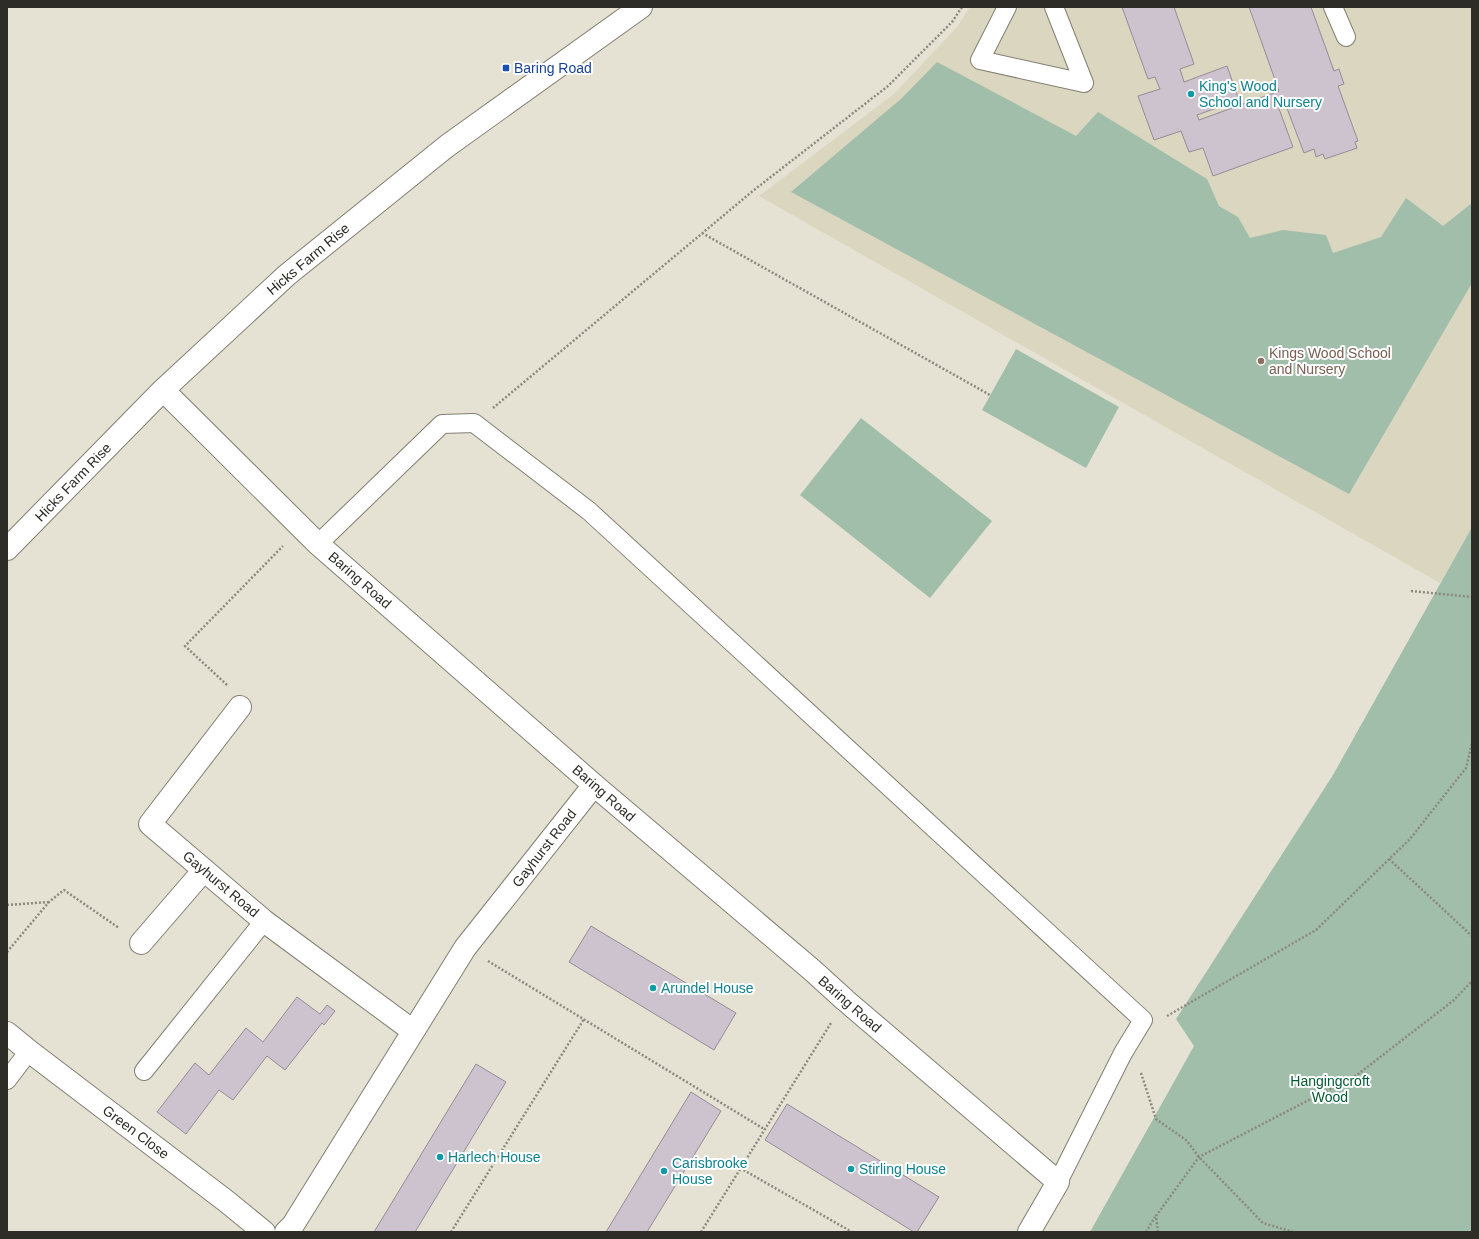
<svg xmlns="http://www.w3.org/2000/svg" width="1479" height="1239" font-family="Arial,sans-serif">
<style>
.built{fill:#dbd6c0}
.green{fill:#a1beaa}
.building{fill:#ccc3cf;stroke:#948c97}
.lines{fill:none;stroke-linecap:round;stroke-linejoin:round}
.lane-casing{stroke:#827f72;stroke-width:20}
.street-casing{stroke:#827f72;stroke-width:24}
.path{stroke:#8b897e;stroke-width:2.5;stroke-dasharray:2 2;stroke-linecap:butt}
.lane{stroke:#fff;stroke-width:18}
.street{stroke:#fff;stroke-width:22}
.transit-dot{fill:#1a4fb4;stroke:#fff;stroke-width:1.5}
.culture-dot{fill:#0f9aa8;stroke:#fff;stroke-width:1.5}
.education-dot{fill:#8d6e63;stroke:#fff;stroke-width:1.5}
.labels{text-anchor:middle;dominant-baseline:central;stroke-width:4;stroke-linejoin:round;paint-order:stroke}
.transit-label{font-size:14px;fill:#164399;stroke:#fff;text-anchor:start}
.culture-label{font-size:14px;fill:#0d838f;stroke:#fff;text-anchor:start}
.street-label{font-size:14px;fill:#2d2c26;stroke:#fff}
.education-label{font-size:14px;fill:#785e54;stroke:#fff;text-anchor:start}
.park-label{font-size:14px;fill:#025b32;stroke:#fff}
</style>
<rect width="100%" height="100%" fill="#e5e2d3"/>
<path class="built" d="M970,7h502v520l-32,56 -681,-387 135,-102 63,-67z"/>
<path class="green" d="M937,62l139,74 22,-24 109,67 12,27 19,11 12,21 33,-8 43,5 7,18 48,-16 25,-39 37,28 29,-23v80l-123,211 -558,-302 111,-94z
M1016,349l103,58 -33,61 -104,-58z
M861,418l131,103 -62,77 -130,-103z
M1472,527v705h-382l104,-186 -18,-27 157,-244z"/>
<path class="building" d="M1122,7h52l20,57 -14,5 4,13 43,-16 12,34 -42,15 2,5 80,-29 -30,-84h62l23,64 5,-2 5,15 -6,2 20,55 -3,1 2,6 -32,11 -2,-5 -7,3 -2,-8 -10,4 -19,-50 -7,3 15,41 -80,29 -10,-28 -14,4 -8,-21 -27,9 -16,-44 22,-7 -5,-12 -7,2z
M591,926l145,87 -22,37 -145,-88z
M297,997l23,17 7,-9 8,6 -11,14 -2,-2 -37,47 -18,-14 -34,44 -14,-10 -33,44 -29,-22 38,-49 14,12 37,-47 17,14z
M476,1064l30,18 -91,150h-41z
M691,1092l30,19 -74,121h-41z
M787,1104l152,93 -22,35h-3l-149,-92z"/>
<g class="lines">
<defs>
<path id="lane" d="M1007,7l-27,53 104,23 -30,-76
M1333,7l13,30
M318,544l124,-120 32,-1 115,88 554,509 -20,33 -65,129
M144,1071l120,-150
M7,1080l22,-29"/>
<path id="street" d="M163,390l155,154 276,241 218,185 33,30 213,182 -29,50
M7,549l156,-159 124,-115 160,-129 194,-139
M240,707l-90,117 114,97 149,110
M141,943l63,-73
M7,1033l22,18 197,150 38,31
M286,1232l7,-7 172,-277 129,-163"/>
</defs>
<use href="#lane" class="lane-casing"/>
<use href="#street" class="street-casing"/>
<path class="path" d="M702,233l288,162
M493,408l261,-218 134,-104 64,-64 10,-15
M1411,591l61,6
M227,685l-42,-39 98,-100
M1389,859l83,77
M7,905l42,-3
M7,952l42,-50 15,-12 55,38
M488,961l276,168
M1167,1016l149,-86 94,-91 56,-71 6,-25
M1141,1073l15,46 30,21 13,17 64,66 30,9
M740,1168l112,64
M451,1232l133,-213
M701,1232l130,-209
M1146,1232l9,-15
M1158,1232l-2,-16 43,-59 158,-82 97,-75 18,-19"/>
<use href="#lane" class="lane"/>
<use href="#street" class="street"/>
</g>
<rect class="transit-dot" x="502" y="64" width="8" height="8" rx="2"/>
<g class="culture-dot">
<circle cx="1191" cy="94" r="4"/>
<circle cx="653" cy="988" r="4"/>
<circle cx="440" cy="1157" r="4"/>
<circle cx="851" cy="1169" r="4"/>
<circle cx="664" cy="1171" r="4"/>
</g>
<circle class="education-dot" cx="1261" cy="361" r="4"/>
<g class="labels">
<g class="transit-label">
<text x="514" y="68">Baring Road</text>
</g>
<g class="culture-label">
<text x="1199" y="86">King's Wood<tspan x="1199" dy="16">School and Nursery</tspan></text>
<text x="661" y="988">Arundel House</text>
<text x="448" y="1157">Harlech House</text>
<text x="672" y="1163">Carisbrooke<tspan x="672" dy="16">House</tspan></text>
<text x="859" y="1169">Stirling House</text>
</g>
<g class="street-label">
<text transform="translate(308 259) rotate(-40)">Hicks Farm Rise</text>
<text transform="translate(73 482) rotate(-46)">Hicks Farm Rise</text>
<text transform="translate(360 580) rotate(41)">Baring Road</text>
<text transform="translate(604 793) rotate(41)">Baring Road</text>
<text transform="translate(544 848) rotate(-52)">Gayhurst Road</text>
<text transform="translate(221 884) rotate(40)">Gayhurst Road</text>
<text transform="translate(850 1004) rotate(41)">Baring Road</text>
<text transform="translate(136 1132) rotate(37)">Green Close</text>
</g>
<g class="education-label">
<text x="1269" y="353">Kings Wood School<tspan x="1269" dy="16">and Nursery</tspan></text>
</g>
<g class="park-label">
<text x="1330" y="1081">Hangingcroft<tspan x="1330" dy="16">Wood</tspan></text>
</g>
</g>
<rect width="1479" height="1239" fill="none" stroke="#2d2c26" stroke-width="16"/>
</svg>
